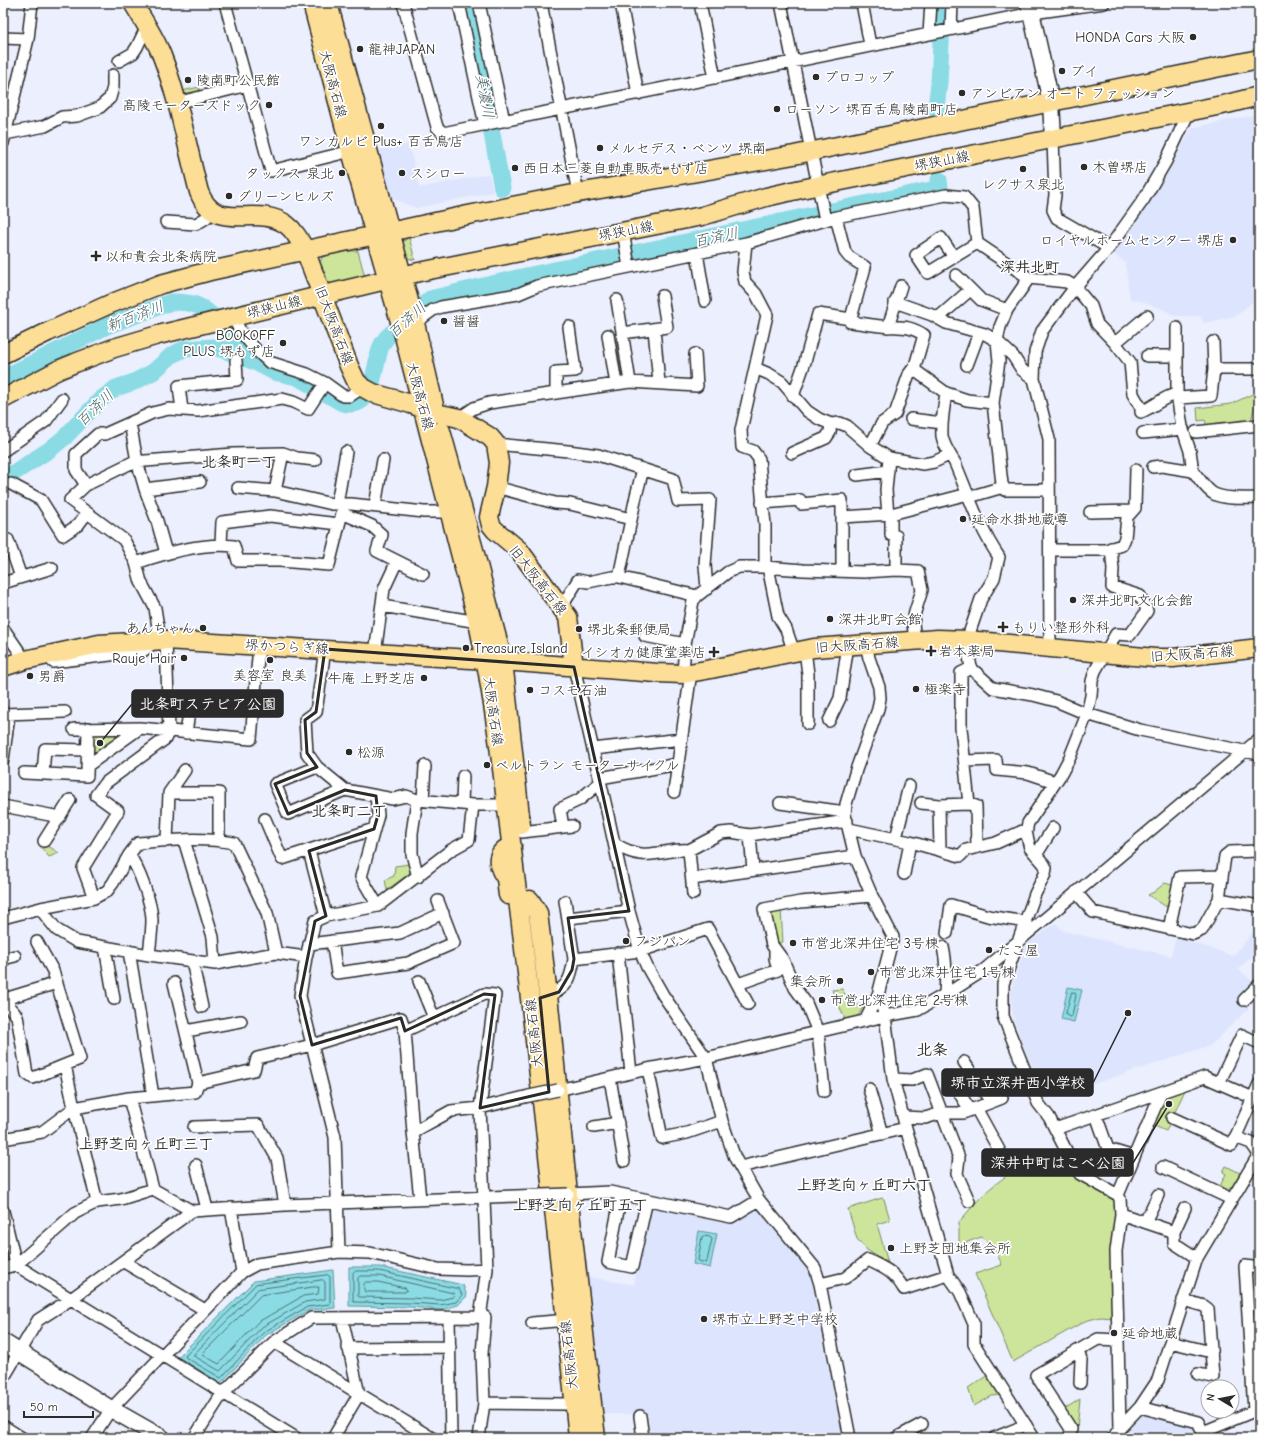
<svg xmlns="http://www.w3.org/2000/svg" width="1262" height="1441" font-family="'Comic Neue','Klee One',sans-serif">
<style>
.built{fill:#dde4fd}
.green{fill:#cce59b;stroke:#7c8863}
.water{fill:#8adbe4;stroke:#64959a}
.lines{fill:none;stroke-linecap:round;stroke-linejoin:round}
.shore{stroke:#517175;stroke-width:1}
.river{stroke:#8adbe4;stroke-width:17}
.street-casing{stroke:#2b2b2b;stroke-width:14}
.secondary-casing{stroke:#2b2b2b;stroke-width:19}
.primary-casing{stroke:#2b2b2b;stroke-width:21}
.street{stroke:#fff;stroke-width:11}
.secondary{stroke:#fff;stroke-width:16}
.primary{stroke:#fcde96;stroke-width:18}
.street-bridge-casing{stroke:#2b2b2b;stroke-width:14;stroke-linecap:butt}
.street-bridge{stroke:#fff;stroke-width:11}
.marked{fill:none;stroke:#2b2b2b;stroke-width:3;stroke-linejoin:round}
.poi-dot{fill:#2b2b2b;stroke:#fff;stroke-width:1.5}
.labels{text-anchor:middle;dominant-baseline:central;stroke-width:3.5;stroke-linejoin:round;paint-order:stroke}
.poi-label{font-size:14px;fill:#2b2b2b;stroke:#fff;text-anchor:start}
.street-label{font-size:14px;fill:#2b2b2b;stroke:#fff}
.water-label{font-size:15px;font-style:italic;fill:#486062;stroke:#fff}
.neighbourhood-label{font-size:15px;font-weight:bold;fill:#2b2b2b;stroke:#fff}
.quarter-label{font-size:16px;font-weight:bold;fill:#2b2b2b;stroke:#fff}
.leader{fill:none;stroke:#2b2b2b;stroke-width:1.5}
.callout-dot{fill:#2b2b2b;stroke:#fff;stroke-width:1.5}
.callout{fill:#2b2b2b;stroke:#2b2b2b;stroke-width:1.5}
.callout-label{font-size:15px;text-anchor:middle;font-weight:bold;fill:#fff}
</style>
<rect width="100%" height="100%" fill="#ebeffe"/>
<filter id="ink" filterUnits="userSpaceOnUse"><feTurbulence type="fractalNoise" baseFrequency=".025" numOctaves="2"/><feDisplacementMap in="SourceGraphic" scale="8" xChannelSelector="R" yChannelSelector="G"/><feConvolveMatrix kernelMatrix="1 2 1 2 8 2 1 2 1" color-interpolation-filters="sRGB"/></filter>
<g filter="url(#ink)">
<path class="built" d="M1259,114v182l-23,20 -33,7 -2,-7h-26l-12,-7 -23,-8 -10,-2 -5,-37 -14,-10 46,-66 7,-6 28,-52z
M409,144l10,44 70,-14 4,18 -77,16 -24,-10 -13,-48z
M1056,923l7,8 108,25 5,-19 57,19 26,-31v25l-21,19 16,14 -16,16 11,9 -38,37 -166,55 -29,-73 -4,-18 -1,-17 4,-15 12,-33z
M652,1207l81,15 21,-15h3l52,63 4,13 3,24 27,131h-193l-2,-24h-48l-16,-138 50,9 16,-76z
M1142,1411l50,13 5,6 2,8h-82z"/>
<path class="green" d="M199,87l1,6 -19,4 -3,-5z
M409,237l6,23 -12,-3 -3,-11 4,-5z
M350,251h8l7,26 -31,7 -8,-2 -7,-18 3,-6 -1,-2z
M1259,391l-9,33 -41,3 -3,-3 -1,-4 -7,1 -1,-13 34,-4z
M94,733h21l1,5 -20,14 -5,-2v-13z
M42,839l3,5 14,9 -10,4 -9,-11z
M409,864l1,9 -23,17 -2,-10 9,-4 1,-10z
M1165,883l10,3 -5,21 -5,-1 -17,-11 6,-3z
M781,910l2,32 -4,1 -3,-4 -6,-24 2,-3z
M842,989l7,12 14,6 -5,9 -13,3 -13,-29z
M1186,1088l-20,43 -16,-7 12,-28z
M1061,1151l53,47 3,7 -3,113 -14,-1 -15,4 -72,41 -38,-88 27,-9c-5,-12 -10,-21 -21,-28l-35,13 -1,-3 14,-5v-20c8,-9 16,-19 25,-28 8,-8 43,-35 52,-34z
M1226,1166l14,7 -9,15 -4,2 -7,-4 6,-12 -3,-2z
M882,1198l2,1 6,21 -13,4 11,39 -21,-13 -10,-11 -9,-30z
M988,1375l12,20 -8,1 -18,10 -6,-18z
M1080,1399l-4,39h-1l-12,-28z"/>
<path class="water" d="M1068,987l14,3 -8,32 -13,-3z
M699,1231l18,3 -7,34 -17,-4z
M349,1267h31l83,18 4,11 -9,9 -17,5 -31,-3 -61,-1z
M333,1270l2,38 -26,2 -43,25 -45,48 -43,-26 76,-76z"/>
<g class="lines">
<path class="shore" d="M1072,992l3,1 1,2 -4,21 -3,1 -3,-3z
M704,1236l6,1 2,2 -5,22 -1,2 -7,-2 -1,-1 4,-23z
M355,1271h24l80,18 3,6 -6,7 -16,3 -29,-2 -57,-1 -1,-2v-27z
M328,1275l2,2v27l-23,3 -43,25 -43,46 -36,-21 1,-2 70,-71z
M360,1276h19l74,17 2,2 -2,2 -13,3 -29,-2 -52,-1 -1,-1v-18z
M323,1280l2,2v17l-20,3 -43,25 -42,44 -26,-15v-2l64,-65z
M366,1282h12l27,6 2,2 -2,2h-40l-1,-2v-6z
M313,1287h6l-1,7 -15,2 -45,26 -39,42 -16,-9v-2l58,-58z"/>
<path class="river" d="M468,3l34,185
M936,108l3,-25 4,-80
M3,378l106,-53 62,-23c8,0 17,0 25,3 18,6 43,40 57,55
M3,480l46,-30 16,-13 35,-37 16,-12 18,-6 19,-10 19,-17 12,-6 29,-2 11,3 31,12 19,10 23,5 45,26c35,8 30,-37 40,-59 1,-2 4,-5 5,-7l43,-38 87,-21 423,-90 -1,-8"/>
<defs>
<path id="street" d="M225,3l46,168 80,-20
M403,3l34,124 6,6 589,-120 72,-10
M459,3l26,122
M479,3l25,118
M541,3l37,190
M621,3l17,91
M700,3l15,75
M781,3l44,217
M862,3l8,42
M951,29l1,-26
M929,34l2,-31
M3,38l25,1
M119,61l14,-8 4,-6 10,-21
M176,103l72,-18
M5,134l40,-8 17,-9 15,-1 22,-8 11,-10 3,-11v-12
M1053,139l2,56 -2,15 4,8 52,30
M3,143l25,-104 4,-36
M836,217l9,35 4,5 16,10 -15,55c10,1 21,3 31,4 19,2 26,-2 43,9l-9,31 -6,8 -14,40 -13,9 -12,23
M166,222l30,2 10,-6 5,-7
M623,231l6,36
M697,253l8,48
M954,257l-13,-19 -25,17 12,18 49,-30
M956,275l25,25 26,10
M1029,278l-22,32 -7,17 -3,14 2,20 -6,42 9,81 3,6h44
M617,300l13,82
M895,302l37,13 14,8 39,11 12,7 16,15 9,14 12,9
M233,318l8,14 15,18 13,12 38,12 18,9 18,13h7l6,-4 4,-7
M938,318l32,-28
M415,323l18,-13 8,-3 77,-13 19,-8 209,-43
M888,327l13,-41
M1177,328v66l5,33 8,24 3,20
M654,329l5,54
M622,333l45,-6 -5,-31
M608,335l8,49
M1115,343l32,-27
M1147,356h30
M967,365l12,-32
M755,368l14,6 13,8 25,29 12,8 12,5 9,-1 7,3 23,20 19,12 34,6 11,-2 15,-7
M913,369l33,24 21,7 26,3
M1214,369h45
M556,393v-21l19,-1 -6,-44
M946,393c-2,14 -5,29 -4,43 2,11 8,18 13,27 14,33 24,65 44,94l-5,21 -13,21 -14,41 1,10 3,18 22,20 40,7 23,6 31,13 53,16 119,24
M793,396l12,-34 13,-48 33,5
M1178,398l33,-2 3,-27 -1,-27
M182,410l-3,-24 58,-6 -1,-20
M459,418l15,-10 15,-5 141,-21 67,4 -2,-32
M911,419l31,4
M130,423l7,38 8,28 12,32 9,32
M1196,432l63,-7
M1143,433l40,-4
M496,444l72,7 30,4 75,24 5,22 32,-1 -5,65 2,24
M3,451l43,-30 16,-22
M283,453l14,5 18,2
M792,453l34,-15 4,-6 1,-8
M1153,467l9,-1 31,5c6,7 13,19 21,23 12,6 33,4 45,4
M857,475l31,-4
M11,484l30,16 22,35 15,-10 9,-12
M86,485l-10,-15v-16l22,-20h7l47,-21 17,-4 29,2 84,-12 11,3 15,7 17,-26
M496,487l59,16 15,1 61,15
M238,488l37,3
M145,489l55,-7
M969,497l34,-10
M762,503l38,-3 1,4 41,-4v70
M337,504l9,-52
M375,506l8,-46
M1090,512l42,-1
M888,515l-2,-25 3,-32
M842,517l49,-3 77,-20
M3,541l5,-1 13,37
M221,545l1,-23 48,-6 69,8
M1111,548l2,21 -1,18 28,9 5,9 2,6 -17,24 -14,-1 -21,37 -3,10 -1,15 -4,18 -17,43 -9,17 -33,49 -2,9 4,16 14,16 2,4 -1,6 -10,20 -32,90v32l35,87 11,14 23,45 8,12 38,21 2,4 1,15 -5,37 4,177
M1050,550h56l16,-5 3,-7 2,-21 8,-9 1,-38
M136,563c29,-10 67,-21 98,-17l4,15h42l49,4 13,-52 30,13 10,9 -5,16 46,23
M765,567v-43l-2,-17 -4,-48 -6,-8 -11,-4 -1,-17 26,-115 -11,-21 -11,-12 -2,-10 3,-29 90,-26 110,-22 18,2 9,11 4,35 52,35 38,4 8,5 16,19 6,18 18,19 15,19 3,32 8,14v4c13,-5 23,-16 36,-18
M768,567l10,49 8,13 8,23
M896,570l22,1 4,19 -7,22 -2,11 2,18
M619,577l17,-81 7,-27
M3,583l49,-15
M382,606l96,16
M561,608l17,-28 10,2 24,-5h7l78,19
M3,628l22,32
M645,636l40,8
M160,640l-5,-32 -14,-26 -5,-19 -12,-23 -54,-40 16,-15 47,-23 100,-8 50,-1 -8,38 57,13h19l73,8h26
M1050,648l-1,-209 -15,-60 1,-27 7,-21 33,-44 34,-39 35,-49 22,-38 23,-49
M325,649l-9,63 -11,8 2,33 10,14 28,23 48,9 13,-3 11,4 56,5
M805,650l3,24v50
M375,653l9,-64 13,-28
M53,662l90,-11 13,-10
M574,667l33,144 22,100 11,40 7,16 16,28 43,63 16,63 13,37 24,42 56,68 5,16 30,154
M683,674l2,-30 8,-43 4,-5 31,-24 11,-5h26l38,3 61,2 32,-2v-34l-5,-1v-21
M3,714l62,-2
M829,721l11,-23 8,-53
M74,729l66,-1 111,11 8,-93
M186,733l5,-34 63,7
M593,749l89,-10
M3,760l6,-45
M965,761l31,-1 1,10 31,3 27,9
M87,766l53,-38
M317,767l-42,17 13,30 57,-24
M24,773l63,3 1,-48
M43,774l2,-25 42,1
M600,778l78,-14
M674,792l17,-120
M169,793h50v47
M376,796l2,19 -17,62 17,29
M417,800l-5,33v21l6,23
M423,800l2,-34
M780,803l65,9
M921,803l18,2 30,-1 7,2 1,41
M462,804l1,-28
M969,804l-8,-76v-55l10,-5
M939,805l1,45
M3,806l57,11
M265,819l17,40 92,-30
M563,827l-3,-18 19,-9 22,-18
M849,829l61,13 50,14 6,-6 30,-7 31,-14
M522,832l50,-6
M750,835l3,35
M896,838l13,-52
M184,840l29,97 2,27
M44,841l26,-41
M167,841l2,-48 16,-23
M615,844c8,5 16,9 26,10 16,2 32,-6 48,-4
M309,851l17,65
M129,855c10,13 23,49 23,65 0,12 -2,24 -3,35
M1036,855l17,-27
M904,874l6,-32
M692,879l163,-23
M1076,892l17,20 100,22 9,-4 17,-31 6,-43 5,-4 29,-1
M693,894l-4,-44 32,-17 10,-1 19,3 97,-14
M94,898l-11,-30 35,-57 -22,-16 8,-11 61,-45 4,-8 -3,-91
M1219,899l40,7
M565,901l9,58
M41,908l4,7 12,15 20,12 72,13 66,9 61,-11 30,4
M3,918l38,-10 53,-10 13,-7 6,-8 16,-28 9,-12c32,-3 65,-6 96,0l33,70 9,40
M568,918l61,-7
M1169,929l11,-52 42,-1
M947,933l4,-28 37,11 38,6
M332,941l5,32 71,-10 46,-20 -16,-42
M37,942l16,29 27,88 -15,6 9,43 23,94
M309,944l91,-11 43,-20
M105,947l9,52
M943,947c4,16 3,31 2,47
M129,951l24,145
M618,953l13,120
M3,959l12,-3
M192,961l10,46
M419,981l15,37
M57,983l-49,15 1,9 8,9 10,58 6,4 32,-13
M738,984l40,-14 -3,-12v-8
M484,994l11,1 -15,113 -29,3 -38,21 -8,-101z
M548,995c20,-6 23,-17 26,-36l66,-8 68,-22 40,75
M1244,1000l15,-15
M865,1021l13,-26 15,-58 -21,-41 -17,-40 -10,-41 1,-11 10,-34 22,-61 2,-11 -1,-11 -10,-29 -3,-14
M186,1031l55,-10
M964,1062l27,40
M648,1069l14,69 25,-5 35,-12
M610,1078l14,83
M893,1079l19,1 15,-6 32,84 -2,16 12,27
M198,1083l56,-13 3,-12 55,-13 89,-27 4,13
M1219,1083l23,-48 17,8
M955,1086l15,24
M869,1089l13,45
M558,1090l90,-21 58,-11 179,-42 33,-6 38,-22 28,-18 275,-231
M824,1091l-6,-59 -12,-29 -11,-15 -12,-28 -11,-15 -8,-36 36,-7 72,-6
M129,1098l24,91 39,22 93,-6 257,-10
M976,1108l23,42
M1096,1115l12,34 26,8
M903,1117l22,1 17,-5h21l39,-15
M1172,1118l60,27 27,-61
M194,1127l64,-2 19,33 8,47
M594,1127l24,-4
M1055,1129l150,-52 48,21
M413,1132l7,67
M1235,1137l16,6 8,11
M3,1139l39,-7 32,-24 55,-10 66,-6 3,-9 -24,-100
M196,1165l11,44
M740,1167l166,-39
M1163,1167l68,32
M568,1194l42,-2 121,25 28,-17
M621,1195l-13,67 24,5 15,-67
M1118,1195l43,-102
M231,1208l11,64
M3,1211l13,54 280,173
M1121,1214l53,18v11l23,15
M1145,1222l13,-27
M1174,1232l11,-24
M339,1252l-4,-115 -35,-141 6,-39 9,-36 11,-5 52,-10 73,-56 18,-10 4,-35h34
M124,1262l81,48
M3,1268l13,-3 59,-52 22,-11 24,-3 32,-10
M948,1275l12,17 14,32v20l60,94
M820,1284l25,-6 23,-18c18,9 25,11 36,29l44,-14 -42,-147 -13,-49 -8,-63 -7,-21
M1183,1300l21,6 4,3 5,68 -15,-3
M480,1317l7,-48 -7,-161 49,-12
M449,1318l2,120
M532,1323l24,-2
M274,1342l158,96
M1170,1342l41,10
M348,1348l102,-1
M1077,1351l4,8 -1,24
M3,1379l35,-59 33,-21 121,-88
M484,1403l81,1
M1140,1407l58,15 5,10 1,6
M1254,1411l-9,-145 14,2
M640,1416l3,22
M3,1426l19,12
M1203,1432l56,-23
M92,1438l19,-29 131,-137 15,-8 82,-12 31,1 68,16 29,1 20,-1
M194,1438l28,-44 52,-52 37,-24 174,-1 -3,37 2,49 -5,35
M333,1438l26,-44 -17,-76
M896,1438l26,-14
M994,1438l32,-13
M1070,1438l1,-9 -35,-54 62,-36 20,1
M1113,1438l7,-10 20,-21 18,-27 39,-122 62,-104"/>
<path id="secondary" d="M1029,3l22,99 2,37
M3,1342l108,67 51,29"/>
<path id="primary" d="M133,3c10,17 22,34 29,53 17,44 25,91 37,136 17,44 57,10 88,33 8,6 13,16 18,25l44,116 7,15 6,6 11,6 38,11 25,9 23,5 31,19 6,7 3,19 -3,24 -7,30 2,8 4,5 24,20 49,67 6,50
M312,3l39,148 52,181 75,290c20,94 29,191 41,286 22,176 41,353 59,530
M328,3l87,320 19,82
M3,354l45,-22 62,-28 51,-20 49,-13 253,-55 115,-23 216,-38 465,-96
M3,399l55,-29 17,-7 39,-15 44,-13 261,-63 283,-56 64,-19 35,-8 426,-85 32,-8
M441,431l33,119 29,111 18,164
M3,667l22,-7 74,-16 67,-4 337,21 154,12 26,1 23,-4 108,-22 124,-9 29,1 188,18h18l86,-10
M508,895c-1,-5 -1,-11 -2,-16 -1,-3 -4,-6 -5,-9 -5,-11 -2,-20 11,-24
M530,900l8,13 10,82 20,199 28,244"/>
</defs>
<use href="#street" class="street-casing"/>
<use href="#secondary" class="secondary-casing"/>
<use href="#primary" class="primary-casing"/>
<use href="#street" class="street"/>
<use href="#secondary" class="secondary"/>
<use href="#primary" class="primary"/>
<defs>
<path id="street-bridge" d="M529,1096l29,-6
M542,1195l26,-1"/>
</defs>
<use href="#street-bridge" class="street-bridge-casing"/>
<use href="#street-bridge" class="street-bridge"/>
</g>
</g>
<path class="marked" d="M325,649l249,18 55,244 -61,7 6,41 -2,11 -13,22 -19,6 9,94 -69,16 15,-113 -11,-1 -79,37 -4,-13 -89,27 -12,-49 15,-75 11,-5 -17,-65 65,-22 4,-14 -2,-19 -31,-6 -57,24 -13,-30 42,-17 -10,-14 -2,-33 11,-8z"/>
<g class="poi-dot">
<circle cx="1193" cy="37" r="4"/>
<circle cx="360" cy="49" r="4"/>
<circle cx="1062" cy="71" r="4"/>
<circle cx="816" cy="77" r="4"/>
<circle cx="188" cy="80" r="4"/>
<circle cx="962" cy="93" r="4"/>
<circle cx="269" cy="105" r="4"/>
<circle cx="777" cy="109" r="4"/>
<circle cx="381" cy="126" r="4"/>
<circle cx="600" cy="148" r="4"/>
<circle cx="1084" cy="167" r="4"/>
<circle cx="515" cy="168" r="4"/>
<circle cx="1023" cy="169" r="4"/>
<circle cx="342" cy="173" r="4"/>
<circle cx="402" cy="173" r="4"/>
<circle cx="229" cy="196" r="4"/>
<circle cx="1233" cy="240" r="4"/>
<path d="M94 250h4v4h4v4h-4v4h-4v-4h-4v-4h4z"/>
<circle cx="444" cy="321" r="4"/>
<circle cx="283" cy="343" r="4"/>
<circle cx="963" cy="519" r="4"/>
<circle cx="1073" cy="600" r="4"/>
<circle cx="830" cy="619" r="4"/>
<path d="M1001 621h4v4h4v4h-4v4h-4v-4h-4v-4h4z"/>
<circle cx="203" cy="628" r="4"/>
<circle cx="579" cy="629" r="4"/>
<circle cx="466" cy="648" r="4"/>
<path d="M929 645h4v4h4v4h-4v4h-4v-4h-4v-4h4z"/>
<path d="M712 646h4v4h4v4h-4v4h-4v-4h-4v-4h4z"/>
<circle cx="184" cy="658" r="4"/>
<circle cx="270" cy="660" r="4"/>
<circle cx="30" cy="676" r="4"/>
<circle cx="424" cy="678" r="4"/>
<circle cx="916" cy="689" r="4"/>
<circle cx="530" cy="690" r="4"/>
<circle cx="349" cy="752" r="4"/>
<circle cx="487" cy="765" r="4"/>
<circle cx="626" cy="941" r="4"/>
<circle cx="793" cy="943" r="4"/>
<circle cx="989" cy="950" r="4"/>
<circle cx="871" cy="972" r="4"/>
<circle cx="840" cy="981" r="4"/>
<circle cx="822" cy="1000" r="4"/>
<circle cx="891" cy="1248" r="4"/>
<circle cx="704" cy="1319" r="4"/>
<circle cx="1114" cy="1333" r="4"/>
</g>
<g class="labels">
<g class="poi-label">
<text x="1185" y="37" text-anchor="end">HONDA Cars 大阪</text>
<text x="368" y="49">龍神JAPAN</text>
<text x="1070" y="71">ブイ</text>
<text x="824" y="77">プロコップ</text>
<text x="196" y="80">陵南町公民館</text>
<text x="970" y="93">アンビアン オート ファッション</text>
<text x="261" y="105" text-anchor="end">髙陵モーターズドック</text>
<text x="785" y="109">ローソン 堺百舌鳥陵南町店</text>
<text x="381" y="141" text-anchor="middle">ワンカルビ Plus+ 百舌鳥店</text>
<text x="608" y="148">メルセデス・ベンツ 堺南</text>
<text x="1092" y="167">木曽堺店</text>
<text x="523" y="168">西日本三菱自動車販売 もず店</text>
<text x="334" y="173" text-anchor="end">タックス 泉北</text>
<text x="410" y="173">スシロー</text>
<text x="1023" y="184" text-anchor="middle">レクサス泉北</text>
<text x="237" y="196">グリーンヒルズ</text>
<text x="1225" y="240" text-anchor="end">ロイヤルホームセンター 堺店</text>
<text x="105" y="256">以和貴会北条病院</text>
<text x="452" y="321">醤醤</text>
<text x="275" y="335" text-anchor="end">BOOKOFF<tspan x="275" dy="16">PLUS 堺もず店</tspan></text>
<text x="971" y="519">延命水掛地蔵尊</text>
<text x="1081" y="600">深井北町文化会館</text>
<text x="838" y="619">深井北町会館</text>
<text x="1012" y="627">もりい整形外科</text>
<text x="195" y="628" text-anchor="end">あんちゃん</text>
<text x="587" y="629">堺北条郵便局</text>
<text x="474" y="648">Treasure Island</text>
<text x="939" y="651">岩本薬局</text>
<text x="706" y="652" text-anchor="end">イシオカ健康堂薬店</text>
<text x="176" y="658" text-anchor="end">Rauje Hair</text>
<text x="270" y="675" text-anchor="middle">美容室 良美</text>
<text x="38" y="676">男爵</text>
<text x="416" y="678" text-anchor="end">牛庵 上野芝店</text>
<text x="924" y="689">極楽寺</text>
<text x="538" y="690">コスモ石油</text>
<text x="357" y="752">松源</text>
<text x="495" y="765">ベルトラン モーターサイクル</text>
<text x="634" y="941">フジパン</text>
<text x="801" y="943">市営北深井住宅 3号棟</text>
<text x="997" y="950">たこ屋</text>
<text x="879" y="972">市営北深井住宅 1号棟</text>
<text x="832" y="981" text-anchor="end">集会所</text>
<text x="830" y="1000">市営北深井住宅 2号棟</text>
<text x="899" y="1248">上野芝団地集会所</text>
<text x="712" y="1319">堺市立上野芝中学校</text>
<text x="1122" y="1333">延命地蔵</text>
</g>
<g class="street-label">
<text transform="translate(333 84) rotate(75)">大阪高石線</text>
<text transform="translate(942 161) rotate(-11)">堺狭山線</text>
<text transform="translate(626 231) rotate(-11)">堺狭山線</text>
<text transform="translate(274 307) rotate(-14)">堺狭山線</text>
<text transform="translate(334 325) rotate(69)">旧大阪高石線</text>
<text transform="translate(420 396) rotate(75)">大阪高石線</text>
<text transform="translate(538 580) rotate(52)">旧大阪高石線</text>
<text transform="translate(857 645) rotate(-4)">旧大阪高石線</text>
<text transform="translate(287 647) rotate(3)">堺かつらぎ線</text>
<text transform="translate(1192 654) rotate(-4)">旧大阪高石線</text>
<text transform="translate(493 711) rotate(82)">大阪高石線</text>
<text transform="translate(534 1033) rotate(-96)">大阪高石線</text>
<text transform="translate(569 1355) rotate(-96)">大阪高石線</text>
</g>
<g class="water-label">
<text transform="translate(485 96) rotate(80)">美濃川</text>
<text transform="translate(716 237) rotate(-12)">百済川</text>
<text transform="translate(135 316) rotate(-21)">新百済川</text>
<text transform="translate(407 320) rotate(-42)">百済川</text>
<text transform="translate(95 408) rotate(-44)">百済川</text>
</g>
<g class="neighbourhood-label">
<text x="1030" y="267">深井北町</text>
<text x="239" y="462">北条町一丁</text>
<text x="349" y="811">北条町二丁</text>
<text x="146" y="1144">上野芝向ヶ丘町三丁</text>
<text x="864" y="1185">上野芝向ヶ丘町六丁</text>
<text x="580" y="1205">上野芝向ヶ丘町五丁</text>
</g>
<g class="quarter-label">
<text x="932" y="1050">北条</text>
</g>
</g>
<path class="leader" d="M100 743L132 704M1128 1013L1093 1083M1169 1104L1133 1163"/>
<g class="callout-dot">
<circle cx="100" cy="743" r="4"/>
<circle cx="1128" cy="1013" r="4"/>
<circle cx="1169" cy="1104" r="4"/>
</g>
<g class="callout">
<rect x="132" y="690" width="151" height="27" rx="4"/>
<rect x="942" y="1069" width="151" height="27" rx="4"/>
<rect x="982" y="1149" width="151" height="27" rx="4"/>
</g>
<g class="callout-label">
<text x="208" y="709">北条町ステビア公園</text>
<text x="1018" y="1088">堺市立深井西小学校</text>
<text x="1058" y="1168">深井中町はこべ公園</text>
</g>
<rect width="1262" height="1441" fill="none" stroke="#fff" stroke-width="16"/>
<rect x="8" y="8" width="1246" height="1425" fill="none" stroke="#2b2b2b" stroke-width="1.5" filter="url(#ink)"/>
<g transform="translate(1220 1399) rotate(280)"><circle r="19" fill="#ffffff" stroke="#aaaaaa"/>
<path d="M0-3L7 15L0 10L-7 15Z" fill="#2b2b2b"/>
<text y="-6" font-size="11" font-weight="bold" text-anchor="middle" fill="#2b2b2b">N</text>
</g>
<path d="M24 1411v6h69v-6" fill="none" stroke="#2b2b2b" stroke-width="2"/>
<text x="30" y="1411" font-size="12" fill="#2b2b2b" stroke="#ffffff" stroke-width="3" paint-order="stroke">50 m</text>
</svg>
